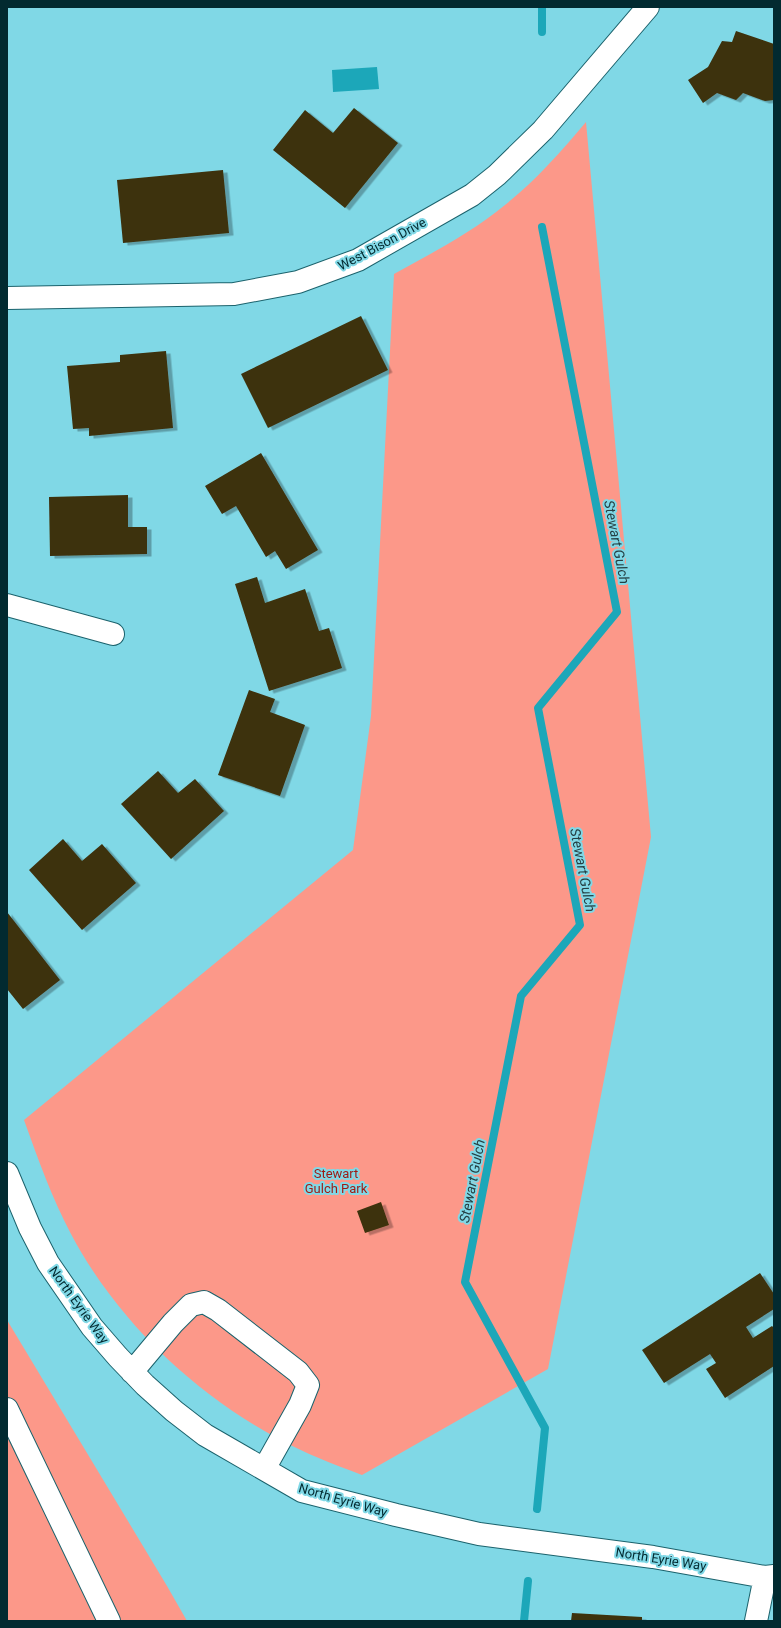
<svg xmlns="http://www.w3.org/2000/svg" width="781" height="1628" font-family="Roboto,sans-serif">
<style>
.green{fill:#fc9889}
.water{fill:#1ca7b9}
.lines{fill:none;stroke-linecap:round;stroke-linejoin:round}
.stream{stroke:#1ca7b9;stroke-width:8}
.building{fill:#3d300b;filter:url(#shadow)}
.minor-casing{stroke:#1b626c;stroke-width:24}
.minor{stroke:#fff;stroke-width:22}
.labels{text-anchor:middle;dominant-baseline:central;stroke-width:4;stroke-linejoin:round;paint-order:stroke}
.street-label{font-size:13px;fill:#022a30;stroke:#80d8e6}
.park-label{font-size:13px;fill:#9e1912;stroke:#80d8e6}
.water-label{font-size:14px;font-style:italic;fill:#254044;stroke:#80d8e6}
</style>
<defs>
<filter id="shadow"><feDropShadow dx="4.5" dy="2.5" stdDeviation="0" flood-color="#0004"/></filter>
</defs>
<rect width="100%" height="100%" fill="#80d8e6"/>
<path class="green" d="M586,122l65,715 -103,532 -186,106c-29,-11 -58,-22 -85,-37 -85,-46 -161,-119 -206,-204 -19,-36 -33,-75 -47,-114l329,-270 18,-134 23,-442c38,-21 77,-41 111,-69 30,-24 56,-53 81,-83z
M7,1320l160,266 20,35h-180z"/>
<path class="water" d="M377,67l2,22 -46,3 -1,-22z"/>
<g class="lines">
<path class="stream" d="M542,32v-25
M537,1509l8,-81 -80,-146 56,-286 59,-71 -42,-217 79,-96 -75,-385
M524,1621l4,-40"/>
</g>
<path class="building" d="M736,31l38,13v56l-9,1 -22,-8 -7,7 -19,-7 -14,10 -15,-23 20,-13 14,-26 10,1z
M354,108l44,35 -53,65 -72,-58 32,-40 28,23z
M223,170l6,63 -106,10 -6,-63z
M361,316l27,54 -120,58 -27,-54z
M166,351l7,77 -84,8v-8l-16,1 -6,-63 53,-4v-7z
M261,453l57,97 -32,19 -11,-18 -9,6 -30,-51 -14,8 -17,-28z
M128,495v32h19v27l-97,2 -1,-59z
M257,577l8,26 40,-14 14,42 10,-3 13,40 -73,23 -34,-107z
M249,690l26,9 -5,13 35,13 -25,71 -62,-21z
M158,771l20,22 17,-14 29,32 -53,48 -50,-55z
M63,839l19,22 20,-17 34,39 -54,47 -53,-60z
M7,912l53,68 -37,29 -16,-20z
M381,1202l8,23 -24,8 -8,-22z
M760,1273l14,21v15l-28,18 7,11 19,-12 2,2v38l-49,32 -19,-29 10,-6 -6,-9 -46,29 -22,-33z
M572,1613l70,4v4h-71z"/>
<g class="lines">
<defs>
<path id="minor" d="M7,298l227,-4 64,-12 60,-22 114,-65 25,-20 46,-45 105,-123
M7,605l106,29
M7,1173l23,55 18,35 44,64 26,30 27,28 29,26 31,24 97,56 94,24 83,19 174,23 112,20 9,-1
M132,1372l41,-49 18,-18 13,-3 14,8 80,62 10,13 -8,20 -36,64
M7,1409l102,212
M756,1621l9,-44"/>
</defs>
<use href="#minor" class="minor-casing"/>
<use href="#minor" class="minor"/>
</g>
<g class="labels">
<g class="street-label">
<text transform="translate(382 244) rotate(-28)">West Bison Drive</text>
<text transform="translate(79 1305) rotate(54)">North Eyrie Way</text>
<text transform="translate(343 1500) rotate(16)">North Eyrie Way</text>
<text transform="translate(661 1559) rotate(9)">North Eyrie Way</text>
</g>
<g class="park-label">
<text x="336" y="1173">Stewart<tspan x="336" dy="15">Gulch Park</tspan></text>
</g>
<g class="water-label">
<text transform="translate(617 542) rotate(79)">Stewart Gulch</text>
<text transform="translate(583 870) rotate(79)">Stewart Gulch</text>
<text transform="translate(472 1181) rotate(-79)">Stewart Gulch</text>
</g>
</g>
<rect width="781" height="1628" fill="none" stroke="#022a30" stroke-width="16"/>
</svg>
